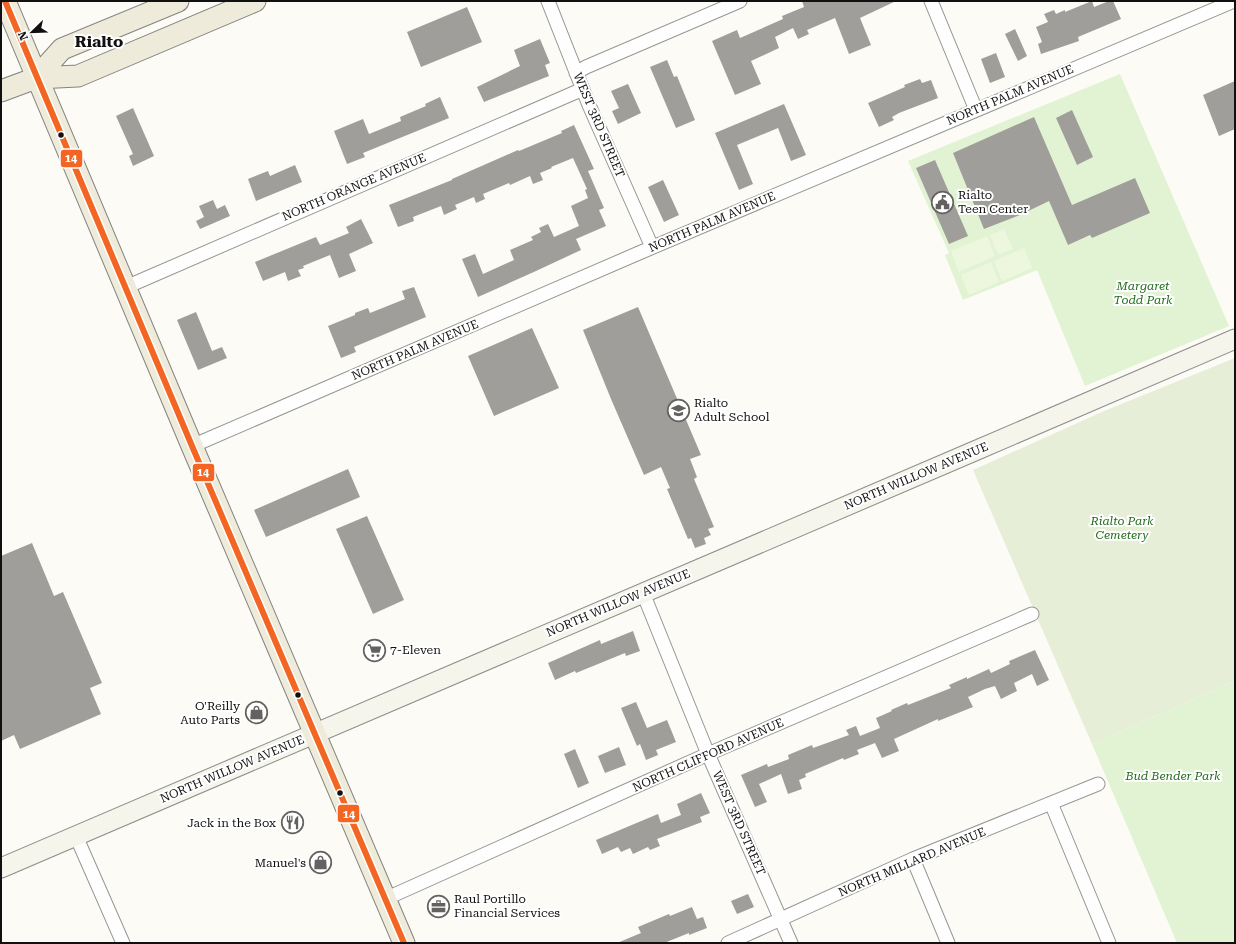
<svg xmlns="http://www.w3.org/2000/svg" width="1236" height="944" font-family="'Roboto Serif',serif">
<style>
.green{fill:#e2f3d4}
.cemetery{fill:#e6eed8}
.pitch{fill:#edf7de}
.building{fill:#a09e9a}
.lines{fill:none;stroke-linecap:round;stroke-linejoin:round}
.street-casing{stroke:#969693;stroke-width:15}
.secondary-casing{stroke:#8d8c8a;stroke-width:21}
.primary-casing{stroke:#848380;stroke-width:23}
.street{stroke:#fffefe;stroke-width:13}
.secondary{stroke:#f5f5eb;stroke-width:19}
.primary{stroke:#eeebda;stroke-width:21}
.bus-1-casing{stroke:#fff;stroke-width:9}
.bus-1{stroke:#f26522;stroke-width:6}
.bus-dot{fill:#101010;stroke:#fff;stroke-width:1.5}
.labels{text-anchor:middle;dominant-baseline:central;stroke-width:4;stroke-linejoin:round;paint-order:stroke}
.street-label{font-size:12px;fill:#101010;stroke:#fff}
.poi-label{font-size:12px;fill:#101010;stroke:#fff;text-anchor:start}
.park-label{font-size:12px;font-style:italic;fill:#226c1c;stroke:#fff}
.district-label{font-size:16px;font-weight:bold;fill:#101010;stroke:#fff}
.line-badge{stroke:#fff;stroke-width:1.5}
.badge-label{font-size:11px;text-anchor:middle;font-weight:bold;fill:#fff}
</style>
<rect width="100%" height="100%" fill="#fcfbf5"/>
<path class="green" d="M1120,74l109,252 -144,60 -48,-116 -74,30 -18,-45 4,-2 -41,-92z
M1235,681v262h-58l-85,-199z"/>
<path class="cemetery" d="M1235,358v323l-143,63 -119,-274 131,-59z"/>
<path class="pitch" d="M1004,229l9,20 -15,6 -8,-20z
M987,236l8,20 -36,16 -8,-21z
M1024,248l8,20 -30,13 -8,-20z
M991,262l8,20 -30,13 -8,-20z"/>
<path class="building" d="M802,1h94l-36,17 11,27 -22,9 -14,-36 -28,12 2,4 -11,5 -5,-11 -18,9 4,11 -28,13 10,23 -26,11 -23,-54 25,-11 3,8 43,-19 -1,-3 22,-9z
M1092,1l2,6 15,-6h4l8,18 -43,18 1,4 -38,13 -3,-10 4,-2 -6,-15 12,-5 -4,-8 10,-4 2,4 9,-4v2z
M467,7l15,35 -61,25 -14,-35z
M1015,29l12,27 -9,5 -13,-27z
M540,39l10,24 -5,2 4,11 -65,26 -7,-15 43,-21 -6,-16z
M996,53l9,24 -15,6 -9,-24z
M667,60l7,17 3,-1 18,44 -19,8 -26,-61z
M920,79l2,4 9,-3 7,18 -39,15 -7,4 2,3 -15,7 -11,-24 37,-16 -1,-2z
M1235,81v48l-16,7 -16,-41z
M628,84l13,29 -23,11 -6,-13 7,-3 -8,-17z
M440,97l9,21 -86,35 2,4 -18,7 -13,-33 29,-12 6,15 32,-13 -1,-4 26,-11 -1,-2z
M784,104l22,51 -15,6 -13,-33 -41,17 16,39 -14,6 -24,-57z
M133,108l21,48 -21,10 -4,-10 4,-2 -17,-38z
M1072,110l21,47 -16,8 -21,-47z
M1034,117l38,88 63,-27 15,35 -58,25 -2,-3 -22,10 -19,-44 -29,14 -36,14 -31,-76z
M574,125l20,44 -6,2 16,37 -5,2 7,16 -30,13 5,11 -45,21 -58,26 -16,-38 13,-5 8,20 31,-14 -4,-10 23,-10 -2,-3 10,-5 -2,-4 9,-4 6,13 25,-11 -8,-20 17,-8 -3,-8 2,-1 -14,-31 -22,9 1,1 -12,5 3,7 -10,4 -3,-8 -20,9 -1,-2 -26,11 2,5 -9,4 -2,-6 -19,8 2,4 -13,6 -3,-9 -28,11 1,4 -16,6 -9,-22 63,-25v-1l66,-29 1,1 43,-18 -1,-2z
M935,160l33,76 -19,8 -33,-76z
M295,165l7,17 -46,19 -8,-22 20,-8 2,5z
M663,180l16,35 -15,7 -16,-35z
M213,200l4,9 8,-4 5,11 -30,13 -4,-8 8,-4 -5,-11z
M361,219l12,24 -24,11 7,17 -17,7 -9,-23 -27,11 1,2 -6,2 3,6 -13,5 -3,-9 -22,9 -8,-19 61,-25 4,8 29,-12 -3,-6z
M414,287l12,30 -72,30 2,5 -15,6 -13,-32 27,-11v-2l13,-5 2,5 35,-14 -3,-8z
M638,307l63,148 -11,4 7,18 -3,2 20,48 -6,2 3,6 -7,3 2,6 -11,4 -4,-10 -3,1 -21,-50 3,-1 -9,-21 -17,8 -33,-76 -28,-69z
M196,312l16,39 10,-4 5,11 -29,12 -21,-50z
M532,328l27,60 -65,28 -26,-60z
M348,469l12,28 -94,40 -12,-27z
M367,516l37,84 -31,14 -37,-85z
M32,543l22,53 9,-4 39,91 -12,5 11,26 -81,35 -6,-14 -13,6v-185z
M633,631l7,20 -14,5 -1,-3 -49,20 -1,-2 -20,9 -7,-17 52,-23 1,4z
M1035,650l14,30 -12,6 -5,-12 -18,9 3,8 -16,8 -6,-13 -10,3 -17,8 5,10 -35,14v-2l-44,20 5,12 -17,7 -7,-15 -18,7 2,4 -15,6 -1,-2 -38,16 1,3 -7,3 3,9 -14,5 -7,-20 -22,10 8,18 -12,5 -14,-32 26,-11 1,3 21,-8 -1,-4 24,-10 1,3 36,-13 -3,-5 10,-4 4,10 20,-8 -4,-10 16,-7 -1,-1 16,-7 1,2 43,-17 -2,-3 18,-8v2l22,-10 2,4 19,-9 -1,-3z
M636,702l11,26 20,-8 9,22 -20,8 2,5 -12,5 -6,-16 -3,2 -16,-38z
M619,747l7,18 -21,8 -7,-17z
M575,749l14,34 -11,5 -14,-34z
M701,793l9,20 -10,4 2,5 -45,17 3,7 -10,4 -2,-3 -15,7 -3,-6 -9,4 -3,-5 -16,7 -6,-14 62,-26 3,9 20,-8 -4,-11z
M748,894l6,13 -17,7 -6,-13z
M692,907l5,12 6,-2 4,11 -18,7v-2l-25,10h-47l24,-10 -3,-6 31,-13 1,2z"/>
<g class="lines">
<defs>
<path id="street" d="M548,1l41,104 63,142
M931,1l45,109
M576,73l10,-6 154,-66
M126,287l457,-198
M192,446l447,-193 595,-252
M643,593l65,161 83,189
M1051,803l58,140
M76,836l47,107
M913,859l35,84
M385,899l323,-145 324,-140
M728,943l185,-84 185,-75"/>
<path id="secondary" d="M1,868l976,-418 258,-111"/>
<path id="primary" d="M5,1l187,445 212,497
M36,78l26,-29 116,-48
M1,91l35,-13 42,-2 177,-75"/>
</defs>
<use href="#street" class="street-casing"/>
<use href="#secondary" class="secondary-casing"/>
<use href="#primary" class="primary-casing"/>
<use href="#street" class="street"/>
<use href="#secondary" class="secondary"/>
<use href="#primary" class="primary"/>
<defs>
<path id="bus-1" d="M5,1l187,445 212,497"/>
</defs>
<use href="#bus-1" class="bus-1-casing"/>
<use href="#bus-1" class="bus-1"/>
</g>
<defs>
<symbol id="civic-ring" viewBox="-11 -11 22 22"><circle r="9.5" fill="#fff" stroke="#636260" stroke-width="1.5"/><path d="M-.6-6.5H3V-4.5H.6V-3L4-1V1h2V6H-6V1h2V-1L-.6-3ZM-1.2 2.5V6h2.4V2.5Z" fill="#636260"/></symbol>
<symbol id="school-ring" viewBox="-11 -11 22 22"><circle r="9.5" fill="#fff" stroke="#636260" stroke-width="1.5"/><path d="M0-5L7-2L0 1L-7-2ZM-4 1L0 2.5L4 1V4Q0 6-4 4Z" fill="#636260"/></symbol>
<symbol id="supermarket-ring" viewBox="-11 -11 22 22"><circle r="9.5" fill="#fff" stroke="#636260" stroke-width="1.5"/><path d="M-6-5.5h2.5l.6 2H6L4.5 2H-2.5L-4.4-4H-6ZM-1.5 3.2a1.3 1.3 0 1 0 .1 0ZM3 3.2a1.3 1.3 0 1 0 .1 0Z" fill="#636260"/></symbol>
<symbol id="shop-ring" viewBox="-11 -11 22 22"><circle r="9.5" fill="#fff" stroke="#636260" stroke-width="1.5"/><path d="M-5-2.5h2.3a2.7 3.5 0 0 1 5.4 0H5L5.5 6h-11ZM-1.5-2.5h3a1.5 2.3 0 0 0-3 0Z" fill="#636260"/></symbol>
<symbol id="restaurant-ring" viewBox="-11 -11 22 22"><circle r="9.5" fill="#fff" stroke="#636260" stroke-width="1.5"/><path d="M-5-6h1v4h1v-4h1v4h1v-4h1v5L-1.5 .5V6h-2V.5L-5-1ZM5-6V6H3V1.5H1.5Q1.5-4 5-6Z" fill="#636260"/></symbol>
<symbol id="office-ring" viewBox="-11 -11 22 22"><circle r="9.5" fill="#fff" stroke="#636260" stroke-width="1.5"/><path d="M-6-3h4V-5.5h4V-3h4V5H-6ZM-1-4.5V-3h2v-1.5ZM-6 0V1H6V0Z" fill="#636260"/></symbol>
</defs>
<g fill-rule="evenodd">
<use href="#civic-ring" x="930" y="190" width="25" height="25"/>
<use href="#school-ring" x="666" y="398" width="25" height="25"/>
<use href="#supermarket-ring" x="362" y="638" width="25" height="25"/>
<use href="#shop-ring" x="244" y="700" width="25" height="25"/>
<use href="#restaurant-ring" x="280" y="810" width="25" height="25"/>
<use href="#shop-ring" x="308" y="850" width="25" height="25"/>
<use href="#office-ring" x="426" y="894" width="25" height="25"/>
</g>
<g class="bus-dot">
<circle cx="61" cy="135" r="3.5"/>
<circle cx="298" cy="695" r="3.5"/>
<circle cx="340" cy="793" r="3.5"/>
</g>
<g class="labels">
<g class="street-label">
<text transform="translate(1010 95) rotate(-23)">NORTH PALM AVENUE</text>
<text transform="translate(599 125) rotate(67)">WEST 3RD STREET</text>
<text transform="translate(354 187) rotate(-23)">NORTH ORANGE AVENUE</text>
<text transform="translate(712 222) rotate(-23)">NORTH PALM AVENUE</text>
<text transform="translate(415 350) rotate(-23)">NORTH PALM AVENUE</text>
<text transform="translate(916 476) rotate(-23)">NORTH WILLOW AVENUE</text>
<text transform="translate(618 603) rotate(-23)">NORTH WILLOW AVENUE</text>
<text transform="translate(708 755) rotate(-24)">NORTH CLIFFORD AVENUE</text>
<text transform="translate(232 769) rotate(-23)">NORTH WILLOW AVENUE</text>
<text transform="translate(739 823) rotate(66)">WEST 3RD STREET</text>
<text transform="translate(912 862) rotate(-23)">NORTH MILLARD AVENUE</text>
</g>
<g class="poi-label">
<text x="958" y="195">Rialto<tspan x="958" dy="14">Teen Center</tspan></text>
<text x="694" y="403">Rialto<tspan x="694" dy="14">Adult School</tspan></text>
<text x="390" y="650">7-Eleven</text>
<text x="240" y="706" text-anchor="end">O'Reilly<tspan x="240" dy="14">Auto Parts</tspan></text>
<text x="276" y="823" text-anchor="end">Jack in the Box</text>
<text x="306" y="863" text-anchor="end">Manuel's</text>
<text x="454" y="899">Raul Portillo<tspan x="454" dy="14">Financial Services</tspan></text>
</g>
<g class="park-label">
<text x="1143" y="286">Margaret<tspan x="1143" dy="14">Todd Park</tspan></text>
<text x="1122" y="521">Rialto Park<tspan x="1122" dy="14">Cemetery</tspan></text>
<text x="1173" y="776">Bud Bender Park</text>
</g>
<g class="district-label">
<text x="99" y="41">Rialto</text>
</g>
</g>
<g class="line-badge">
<rect x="60" y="149" width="23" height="19" rx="4" fill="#f26522"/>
<rect x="192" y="463" width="23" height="19" rx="4" fill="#f26522"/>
<rect x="337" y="804" width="23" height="19" rx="4" fill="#f26522"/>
</g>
<g class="badge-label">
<text x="71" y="162">14</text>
<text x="203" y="476">14</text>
<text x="349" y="818">14</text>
</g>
<rect width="1236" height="944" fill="none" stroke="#101010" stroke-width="4"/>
<g transform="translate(32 32) rotate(247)" stroke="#ffffff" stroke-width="3" paint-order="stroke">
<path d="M0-3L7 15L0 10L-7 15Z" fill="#101010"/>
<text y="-6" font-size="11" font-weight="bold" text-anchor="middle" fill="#101010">N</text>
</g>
</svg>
